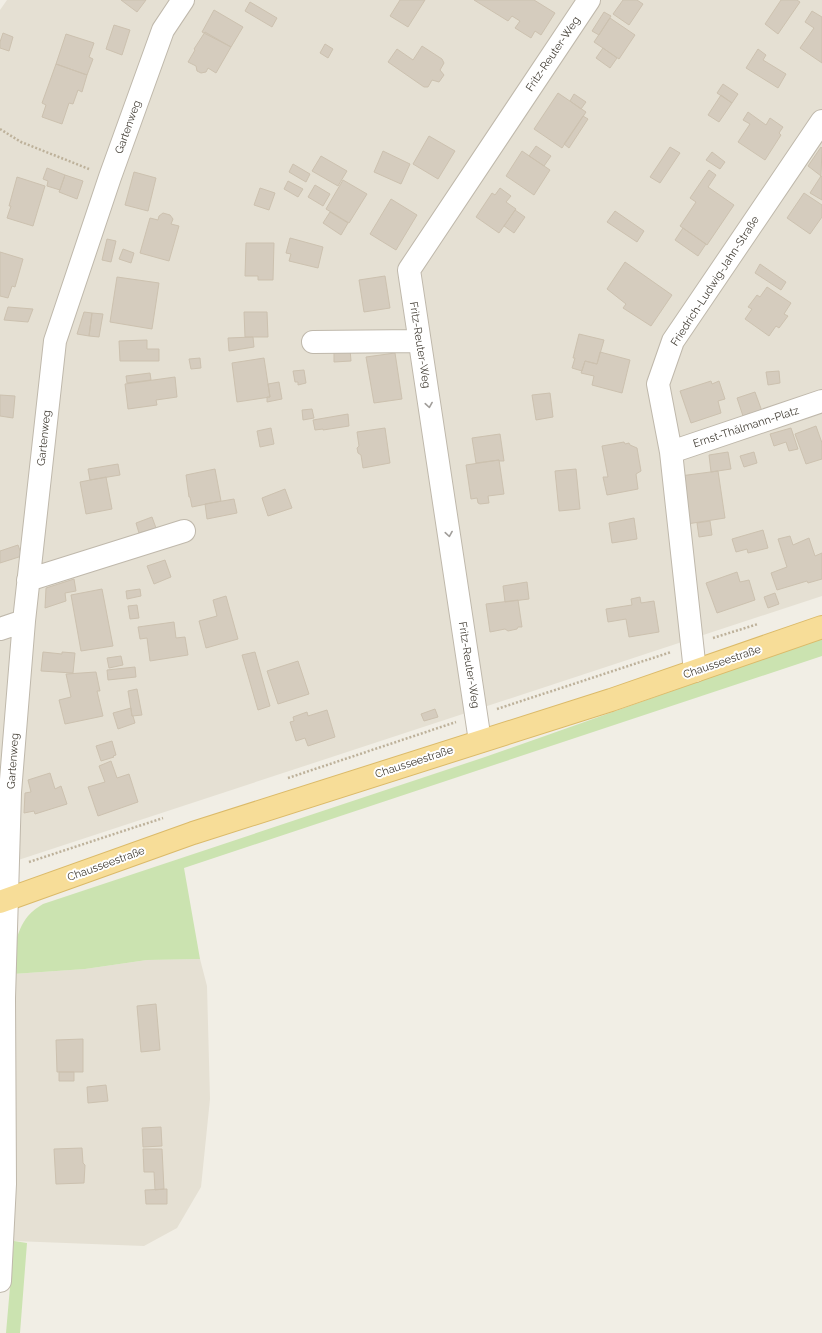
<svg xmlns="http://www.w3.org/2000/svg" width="822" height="1333" font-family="Raleway,sans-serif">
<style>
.residential{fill:#e5e0d3}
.green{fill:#cbe3b0}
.building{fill:#d5ccbe;stroke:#ccc1af}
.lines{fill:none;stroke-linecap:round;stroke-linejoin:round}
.minor-casing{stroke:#bfb8ab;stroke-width:24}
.major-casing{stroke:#dbba69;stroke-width:24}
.path{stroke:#bdb19a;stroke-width:2.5;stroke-dasharray:2 2;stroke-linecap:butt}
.minor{stroke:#fff;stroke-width:22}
.major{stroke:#f7dd98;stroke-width:22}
.oneway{stroke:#a19e9a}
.labels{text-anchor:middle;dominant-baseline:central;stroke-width:4;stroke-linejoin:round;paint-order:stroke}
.street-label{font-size:11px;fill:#433e35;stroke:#fff}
</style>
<rect width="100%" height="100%" fill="#f1eee5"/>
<path class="residential" d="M7,0h815v596l-822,270v-856z
M200,959l7,27 3,113 -9,88 -24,41 -33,18 -130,-5 -1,-267 72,-5 62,-9z"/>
<path class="green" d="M822,638v18l-638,212 16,91 -53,1 -62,9 -72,5c0,-20 2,-42 15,-58 4,-5 10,-9 15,-12l442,-147z
M14,1241l13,2 -7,90h-14z"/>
<path class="building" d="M121,0h25l-9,12z
M400,0h25l-17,27 -18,-11z
M474,0h60l21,13 -14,22 -6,-4 -4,7 -16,-10 5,-7 -8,-5 -4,5z
M623,0h14l6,4 -14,21 -16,-11z
M781,0h16l3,2 -22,32 -13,-10z
M250,2l27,16 -5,9 -27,-16z
M214,10l29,17 -12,20 -29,-15z
M812,11l10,6v46l-22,-15 14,-20 -9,-6z
M604,12l7,4 -12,19 -7,-4z
M610,18l25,17 -16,24 -25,-17z
M114,25l16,5 -8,25 -16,-6z
M205,32l26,15 -15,26 -8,-5 -2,4 -5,1 -4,-2 -1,-5 -8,-4 7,-12 -1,-1z
M3,33l10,4 -4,14 -9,-3v-6z
M66,34l28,9 -5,14 4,2 -6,16 -31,-11z
M325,44l8,5 -5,9 -8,-5z
M422,46l20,13 2,4 -4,7 4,5 -5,7 -7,-2 -4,7h-4l-36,-25 9,-13 16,11z
M603,48l14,10 -7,10 -14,-10z
M758,49l8,6 -3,5 23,14 -8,14 -32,-20z
M56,64l31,11 -5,17 -4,-2 -5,14 -4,-1 -7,21 -20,-7 4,-12 -4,-2z
M723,84l15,10 -6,9 -15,-10z
M558,93l28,19 -24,36 -28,-19z
M574,94l12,8 -5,7 -11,-8z
M721,95l11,8 -13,19 -11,-7z
M748,112l18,13 4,-7 13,9 -4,6 2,2 -16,25 -27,-18 12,-18 -7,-4z
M583,116l5,3 -19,29 -5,-4z
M429,136l26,15 -17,28 -25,-15z
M536,146l15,10 -7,10 -15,-10z
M670,147l10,6 -20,30 -10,-6z
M821,147l1,1 -1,28 -13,-10z
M383,151l27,13 -9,20 -27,-12z
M522,151l28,19 -16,25 -28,-19z
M712,152l13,10 -5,7 -14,-9z
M321,156l26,15 -9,15 -26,-15z
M293,164l17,10 -4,8 -17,-10z
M47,168l18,7 -5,15 -13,-4 1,-5 -5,-2z
M709,170l7,5 -8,12 26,18 -27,40 -27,-19 16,-24 -6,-4z
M134,172l22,6 -8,33 -23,-6z
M65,175l18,6 -6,18 -18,-7z
M821,176l1,1v23l-12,-7z
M17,177l28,9 -12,40 -26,-8 4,-12h-2z
M343,180l24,14 -18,29 -23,-14z
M288,181l15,8 -5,8 -14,-8z
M315,185l15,9 -7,12 -15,-9z
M260,188l15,5 -6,17 -15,-5z
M500,188l11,8 -5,6 10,7 -17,24 -23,-16 16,-24 3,2z
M804,193l18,12v12l-12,17 -23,-16z
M391,199l26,16 -21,35 -26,-16z
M515,210l10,7 -11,16 -10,-7z
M615,211l29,20 -7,11 -30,-20z
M330,212l18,11 -7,12 -18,-12z
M163,213l7,2 3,4 -2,5 8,2 -10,35 -29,-8 10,-35 8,2 1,-4z
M683,228l23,16 -8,12 -23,-16z
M290,238l33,9 -5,21 -29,-7 2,-7 -5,-1z
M107,239l9,2 -5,21 -9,-2z
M246,243h28l-1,37h-15v-4h-13z
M123,249l11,4 -3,10 -12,-4z
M0,252l23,7 -8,28 -3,-1 -4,12 -8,-2z
M625,262l47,33 -21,31 -28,-18 3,-4 -19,-15z
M760,264l26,18 -5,8 -26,-17z
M385,276l5,32 -26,4 -5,-32z
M117,277l42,6 -7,46 -42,-7z
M767,287l24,16 -7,11 4,2 -9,12 -3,-2 -7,10 -24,-17 7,-10 -4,-2 9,-12 3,2z
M8,307l25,2 -5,13 -24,-2z
M84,312l8,1 -3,23 -12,-2z
M244,312h23l1,25h-23z
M92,313l11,1 -4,23 -10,-1z
M579,334l25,6 -7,24 -12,-3 -3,10 -10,-3 3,-10h-2z
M253,337l1,10 -25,4 -1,-13z
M147,340v9h12v12h-39l-1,-20z
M334,349h16l1,12 -17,1z
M600,352l30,8 -8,33 -30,-8 2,-9 -13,-3 4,-12 12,3z
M395,353l7,46 -28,4 -8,-46z
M200,358l1,10 -10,1 -2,-10z
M264,358l6,39 -33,5 -5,-39z
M304,370l2,13 -8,2v-3h-3l-2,-11z
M779,371l1,12 -12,2 -2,-13z
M150,373l1,7 -24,3 -1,-7z
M175,377l2,20 -21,3 1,5 -29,4 -3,-25z
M711,381l1,3 7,-3 6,18 -7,2 3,12 -30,10 -11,-32z
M279,382l3,17 -15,3v-5h3l-2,-13z
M755,392l8,22 -11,4 -2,-5 -7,3 -6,-18z
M550,393l3,24 -17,3 -4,-25z
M0,395l15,1 -2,22 -13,-2z
M312,409l2,9 -11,2 -1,-10z
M348,414l1,12 -26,4v-1l-8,1 -2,-10z
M816,426l6,17v16l-16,5 -11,-30z
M271,428l3,16 -14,3 -3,-16z
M385,428l5,35 -27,5 -2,-13 -3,-2 -1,-5 2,-2 -2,-14z
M791,428l7,21 -9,2 -3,-9 -12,4 -4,-12z
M500,434l4,27h-5v-1l-23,3 -4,-25z
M624,442l1,2 4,-1 1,2 7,3 4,23 -5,3 2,15 -31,6 -4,-18h5l-6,-31z
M728,452l3,17 -20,3 -2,-17z
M754,452l3,11 -13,4 -4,-11z
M499,460l5,34 -16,2 1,7 -9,1 -2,-1 -1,-5 -6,1 -5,-34z
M118,464l2,11 -30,5 -2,-11z
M215,469l6,32 -29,6 -2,-10h-1l-3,-22z
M576,469l4,40 -21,2 -4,-40z
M718,471l7,47 -38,6 -7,-48z
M106,477l6,32 -26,5 -6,-32z
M285,489l7,19 -24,8 -6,-18z
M234,499l3,14 -30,6 -2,-15z
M152,517l4,11 -17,5 -3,-10z
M634,518l3,21 -25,4 -3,-20z
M710,521l2,14 -13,2 -2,-14z
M763,530l5,18 -20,5 -1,-4 -11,3 -4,-13z
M790,536l3,9 16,-7 6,18 7,-3v26l-14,4 -1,-2 -30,9 -6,-17 16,-6 -9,-28z
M18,545l4,11 -22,7v-12z
M165,560l6,17 -17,7 -7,-18z
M737,572l3,10 9,-2 6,20 -38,13 -11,-30z
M74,579l2,12 -11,2 1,8 -21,7 1,-20z
M527,582l2,17 -24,3 -2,-16z
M102,589l11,57 -32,5 -10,-56z
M140,589l1,7 -14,3 -1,-8z
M775,593l4,11 -11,4 -4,-11z
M226,596l12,43 -32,9 -7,-27 18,-5 -4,-16z
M640,597l1,6 13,-2 5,31 -30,5 -3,-18 -18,3 -2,-13 26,-4 -1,-6z
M518,600l4,27h-4l-1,2 -9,2 -3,-2 -15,3 -4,-28z
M137,605l2,13 -9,1 -2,-13z
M174,622l2,16 9,-1 3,18 -38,6 -3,-23 -7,1 -2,-12z
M43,652l19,2v-2l13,1 -2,20 -32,-2z
M255,652l15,54 -12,4 -16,-55z
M121,656l2,9 -14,3 -2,-10z
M298,661l11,33 -31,10 -11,-33z
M135,667l1,10 -28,3 -1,-10z
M96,672l4,19h-3l6,25 -38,8 -6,-24 12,-3 -5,-23z
M137,689l5,26 -10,1 -4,-25z
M131,708l1,8h1l2,7 -17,6 -5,-16z
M435,709l3,8 -14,4 -3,-7z
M327,710l8,27 -27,9 -3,-8 -9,3 -6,-19 4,-1 -1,-4 14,-5 1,4z
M112,741l4,14 -3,1 1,1 -13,4 -5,-15z
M111,761l6,17 12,-4 9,28 -40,14 -10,-29 17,-5 -6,-16z
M50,773l5,16 6,-3 6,18 -32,10 -1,-3 -10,2 1,-20 6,-1 -3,-12z
M156,1004l4,46 -19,2 -4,-46z
M83,1039v33h-26l-1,-32z
M59,1072h15v9h-15z
M106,1085l2,16 -20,2 -1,-16z
M161,1127l1,19 -19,1 -1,-19z
M82,1148l1,15 2,2 -1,18 -28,1 -2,-35z
M143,1149h19l2,40 -9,1 -1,-18h-10z
M167,1189v15h-21l-1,-14z"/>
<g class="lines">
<defs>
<path id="minor" d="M313,342l106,-1
M671,452l151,-51
M28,580l156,-49
M0,629l24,-8
M695,671l-24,-219 -13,-68 15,-43 149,-220
M480,741l-71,-471 180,-270
M0,1281l5,-97 -1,-186 6,-206 14,-171 31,-280 55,-164 53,-147 20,-30"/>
<path id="major" d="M0,902l193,-69 418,-133 211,-73"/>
</defs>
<use href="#minor" class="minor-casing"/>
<use href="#major" class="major-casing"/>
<path class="path" d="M0,129l21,13 68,27
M713,638l45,-14
M497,709l174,-57
M288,778l168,-56
M29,862l134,-44"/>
<use href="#minor" class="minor"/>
<use href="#major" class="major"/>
</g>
<defs><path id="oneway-chevron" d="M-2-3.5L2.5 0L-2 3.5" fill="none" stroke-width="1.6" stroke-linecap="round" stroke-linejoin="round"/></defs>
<g class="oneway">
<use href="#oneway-chevron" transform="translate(429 405) rotate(81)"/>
<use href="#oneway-chevron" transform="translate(449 534) rotate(81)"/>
</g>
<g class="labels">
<g class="street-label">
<text transform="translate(553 54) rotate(-56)">Fritz-Reuter-Weg</text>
<text transform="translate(128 127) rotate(-70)">Gartenweg</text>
<text transform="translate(715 281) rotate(-57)">Friedrich-Ludwig-Jahn-Straße</text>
<text transform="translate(420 345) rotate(81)">Fritz-Reuter-Weg</text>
<text transform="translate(746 427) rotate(-18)">Ernst-Thälmann-Platz</text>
<text transform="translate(44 438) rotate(-84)">Gartenweg</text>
<text transform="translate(722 662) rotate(-19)">Chausseestraße</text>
<text transform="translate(469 665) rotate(81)">Fritz-Reuter-Weg</text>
<text transform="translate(13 761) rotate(-86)">Gartenweg</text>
<text transform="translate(414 762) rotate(-18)">Chausseestraße</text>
<text transform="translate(106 864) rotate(-20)">Chausseestraße</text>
</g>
</g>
</svg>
